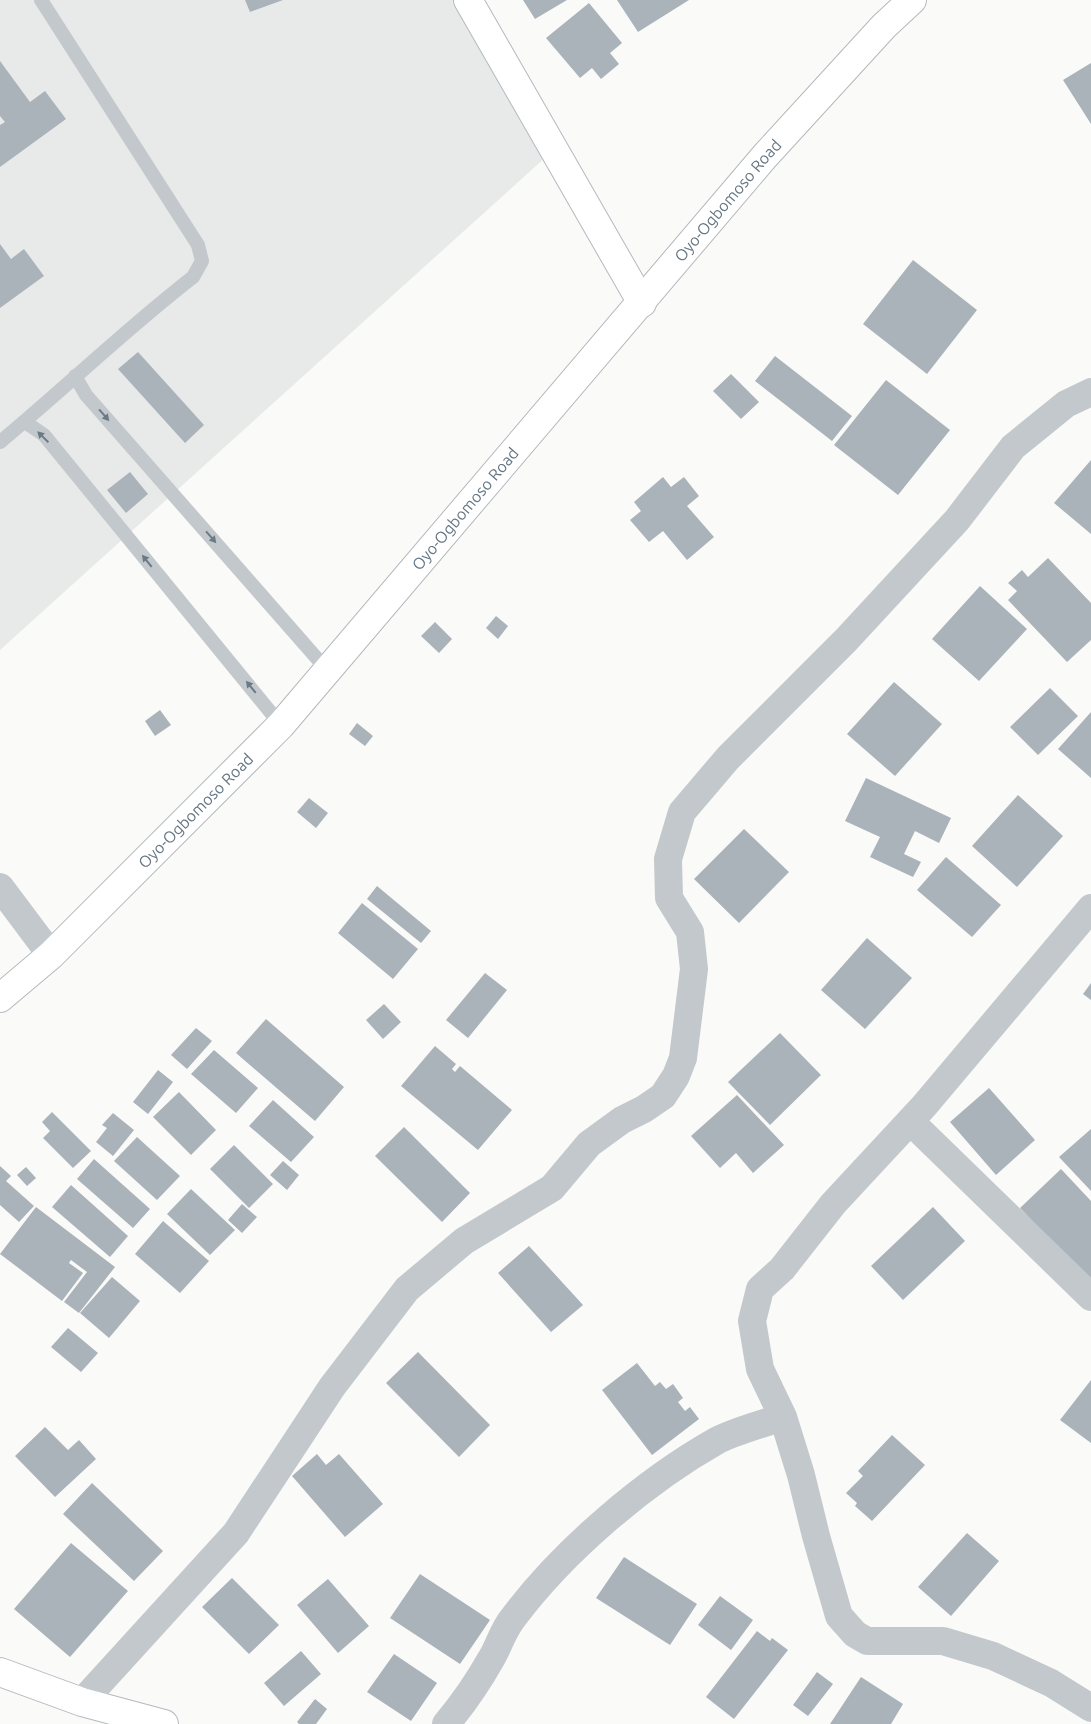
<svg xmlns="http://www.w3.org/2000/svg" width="1091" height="1724" font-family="Ubuntu,sans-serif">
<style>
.built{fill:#e8e9e9}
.building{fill:#aab3b9}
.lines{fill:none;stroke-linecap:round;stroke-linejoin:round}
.secondary-casing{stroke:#b3babf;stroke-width:30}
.highway-casing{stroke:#b4b9bd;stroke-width:30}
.lane{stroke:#c3c8cc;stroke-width:14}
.street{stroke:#c3c8cc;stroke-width:28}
.secondary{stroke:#fff;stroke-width:28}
.highway{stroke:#fff;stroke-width:28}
.oneway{fill:#6a7a87}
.labels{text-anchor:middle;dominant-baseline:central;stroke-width:5;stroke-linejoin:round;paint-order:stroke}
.street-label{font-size:16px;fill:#657683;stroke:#fff}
</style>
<rect width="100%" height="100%" fill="#fafaf8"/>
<path class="built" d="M0,0h454l93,156 -547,494z"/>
<path class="building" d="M245,0h38l-33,12z
M523,0h44l-32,19z
M617,0h72l-51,32z
M589,3l33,40 -12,10 9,11 -18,15 -9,-11 -12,10 -34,-40z
M0,61l30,41 15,-11 21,28 -66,48v-42l5,-3 -5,-6z
M1091,63v61l-28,-44z
M0,244l11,15 13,-10 20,27 -44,32z
M913,260l64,50 -50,64 -64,-50z
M138,352l66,73 -19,18 -67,-74z
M775,356l77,60 -20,25 -77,-60z
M731,374l28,28 -18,17 -28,-28z
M886,380l64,50 -52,65 -64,-50z
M1091,460v74l-37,-31z
M130,472l18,22 -22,19 -19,-23z
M663,477l8,10 13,-10 15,19 -12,10 27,31 -27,23 -24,-29 -14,11 -19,-22 11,-9 -7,-9z
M1048,558l43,45v37l-24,22 -59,-62 9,-9 -9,-8 14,-13 6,7z
M980,586l47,43 -48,52 -47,-42z
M496,616l12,10 -10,13 -12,-11z
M435,622l17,17 -13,14 -18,-17z
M894,682l48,42 -47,52 -48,-42z
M1050,688l28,28 -40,39 -28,-28z
M160,710l11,15 -16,11 -10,-15z
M1091,712v66l-33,-29z
M357,723l16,13 -8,10 -16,-12z
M866,778l85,40 -12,25 -24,-12 -11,23 17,8 -8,15 -43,-20 10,-20 -35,-16z
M1018,795l45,41 -46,51 -45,-41z
M309,798l19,15 -12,15 -19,-16z
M744,829l45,43 -50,51 -45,-44z
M946,857l55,48 -29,32 -55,-47z
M377,886l54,45 -10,12 -54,-44z
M362,903l56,46 -25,30 -55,-46z
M867,938l45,40 -47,51 -44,-39z
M485,973l22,17 -39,48 -22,-18z
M1091,983v17l-8,-6z
M384,1004l17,18 -18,17 -17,-19z
M266,1019l78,68 -29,34 -79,-68z
M196,1028l16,13 -25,28 -16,-14z
M780,1033l41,42 -51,50 -42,-43z
M435,1046l21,18 -4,5 3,3 5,-6 52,44 -34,40 -77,-64z
M214,1050l44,38 -22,25 -45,-39z
M158,1070l15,12 -25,32 -15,-12z
M989,1088l46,52 -39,35 -46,-53z
M179,1092l37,38 -25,25 -38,-38z
M737,1095l47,50 -31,28 -17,-20 -16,15 -29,-32z
M273,1100l41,37 -23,25 -42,-36z
M52,1112l39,39 -18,17 -30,-30 7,-7 -8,-9z
M113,1113l21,17 -21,26 -17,-14 11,-14 -5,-3z
M404,1127l66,66 -28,29 -67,-66z
M1091,1129v62l-32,-34z
M137,1137l43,39 -23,24 -43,-39z
M234,1145l39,39 -24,24 -39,-39z
M94,1159l56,50 -17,19 -56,-49z
M283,1161l16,14 -12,15 -17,-15z
M0,1166l11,10 -5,5 28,25 -15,16 -19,-17z
M26,1167l10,11 -9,8 -10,-11z
M1061,1169l30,32v78l-2,1 -69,-72z
M71,1185l57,51 -18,21 -58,-50z
M191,1189l44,41 -25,25 -43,-41z
M242,1204l15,13 -15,16 -14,-13z
M36,1207l79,60 -36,46 -15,-11 23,-30 -16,-12 -2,3 14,10 -21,28 -62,-47z
M933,1207l32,34 -62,59 -32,-34z
M163,1221l46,40 -29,32 -45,-39z
M529,1246l54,59 -32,27 -53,-59z
M112,1277l28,24 -31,37 -29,-25z
M68,1328l30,25 -17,19 -30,-25z
M418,1352l72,73 -31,32 -73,-74z
M637,1363l18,23 5,-4 6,7 7,-5 10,14 -5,4 7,9 5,-4 9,12 -47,36 -50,-65z
M1091,1380v63l-31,-23z
M45,1427l23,23 11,-10 17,19 -41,38 -40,-41z
M892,1435l33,30 -53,56 -17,-15 2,-3 -11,-10 17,-17 -5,-5z
M317,1454l9,11 13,-11 44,50 -38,33 -53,-61z
M92,1483l71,68 -29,30 -71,-67z
M967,1533l32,28 -48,55 -33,-29z
M71,1543l57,48 -58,66 -56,-48z
M624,1557l73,47 -27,41 -74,-47z
M420,1574l70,46 -30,44 -70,-46z
M232,1578l47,47 -30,29 -47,-47z
M328,1579l41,47 -31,27 -41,-48z
M720,1596l33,24 -22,30 -33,-25z
M757,1631l13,10 2,-3 16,12 -54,69 -28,-22z
M301,1651l20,23 -37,32 -20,-23z
M394,1654l43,29 -26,38 -44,-29z
M817,1672l16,12 -25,32 -15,-11z
M861,1677l42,27 -12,20h-61z
M315,1699l12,10 -11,15h-17l-2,-2z"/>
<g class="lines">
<defs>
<path id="secondary" d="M468,0l174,303
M0,1672l82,30 82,22"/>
<g id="highway">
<path id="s1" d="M0,998l51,-43 230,-230 484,-569 119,-130 28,-26"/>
</g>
</defs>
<use href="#secondary" class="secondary-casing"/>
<use href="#highway" class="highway-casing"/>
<path class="lane" d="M75,376l11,19 242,276
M25,422l19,13 237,290
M0,442c65,-54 126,-113 193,-165l9,-16 -4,-16 -157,-245"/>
<path class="street" d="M0,887l51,68
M1091,908l-167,198 -91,98 -51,65 -22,20 -8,32 8,48 23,48 18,58 15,61 23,80 16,18 12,7h76l50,15 58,27 40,25
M910,1121l181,176
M82,1702l154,-169 96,-146 75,-98 57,-48 88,-53 37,-44 33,-24 22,-11 19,-13 13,-20 7,-18 11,-89 -4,-37 -21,-34 -1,-39 14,-47 46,-54 118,-118 111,-120 56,-73 53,-43 25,-12
M446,1724c17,-20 32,-42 45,-65 8,-13 12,-29 22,-41 50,-67 132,-137 205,-178 20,-10 44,-16 65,-23"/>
<use href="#secondary" class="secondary"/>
<use href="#highway" class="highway"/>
</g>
<defs><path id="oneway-solid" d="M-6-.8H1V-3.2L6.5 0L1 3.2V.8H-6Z" transform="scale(1.25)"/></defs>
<g class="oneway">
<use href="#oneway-solid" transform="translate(104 415) rotate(49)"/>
<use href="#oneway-solid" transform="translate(43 437) rotate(-136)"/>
<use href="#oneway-solid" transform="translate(211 537) rotate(49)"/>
<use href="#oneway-solid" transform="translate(147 561) rotate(-129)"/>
<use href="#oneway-solid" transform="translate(251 687) rotate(-129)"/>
</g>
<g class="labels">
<g class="street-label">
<text stroke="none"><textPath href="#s1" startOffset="1081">Oyo-Ogbomoso Road</textPath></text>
<text stroke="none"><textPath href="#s1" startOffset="676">Oyo-Ogbomoso Road</textPath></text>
<text stroke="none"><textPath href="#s1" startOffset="271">Oyo-Ogbomoso Road</textPath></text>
</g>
</g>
</svg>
